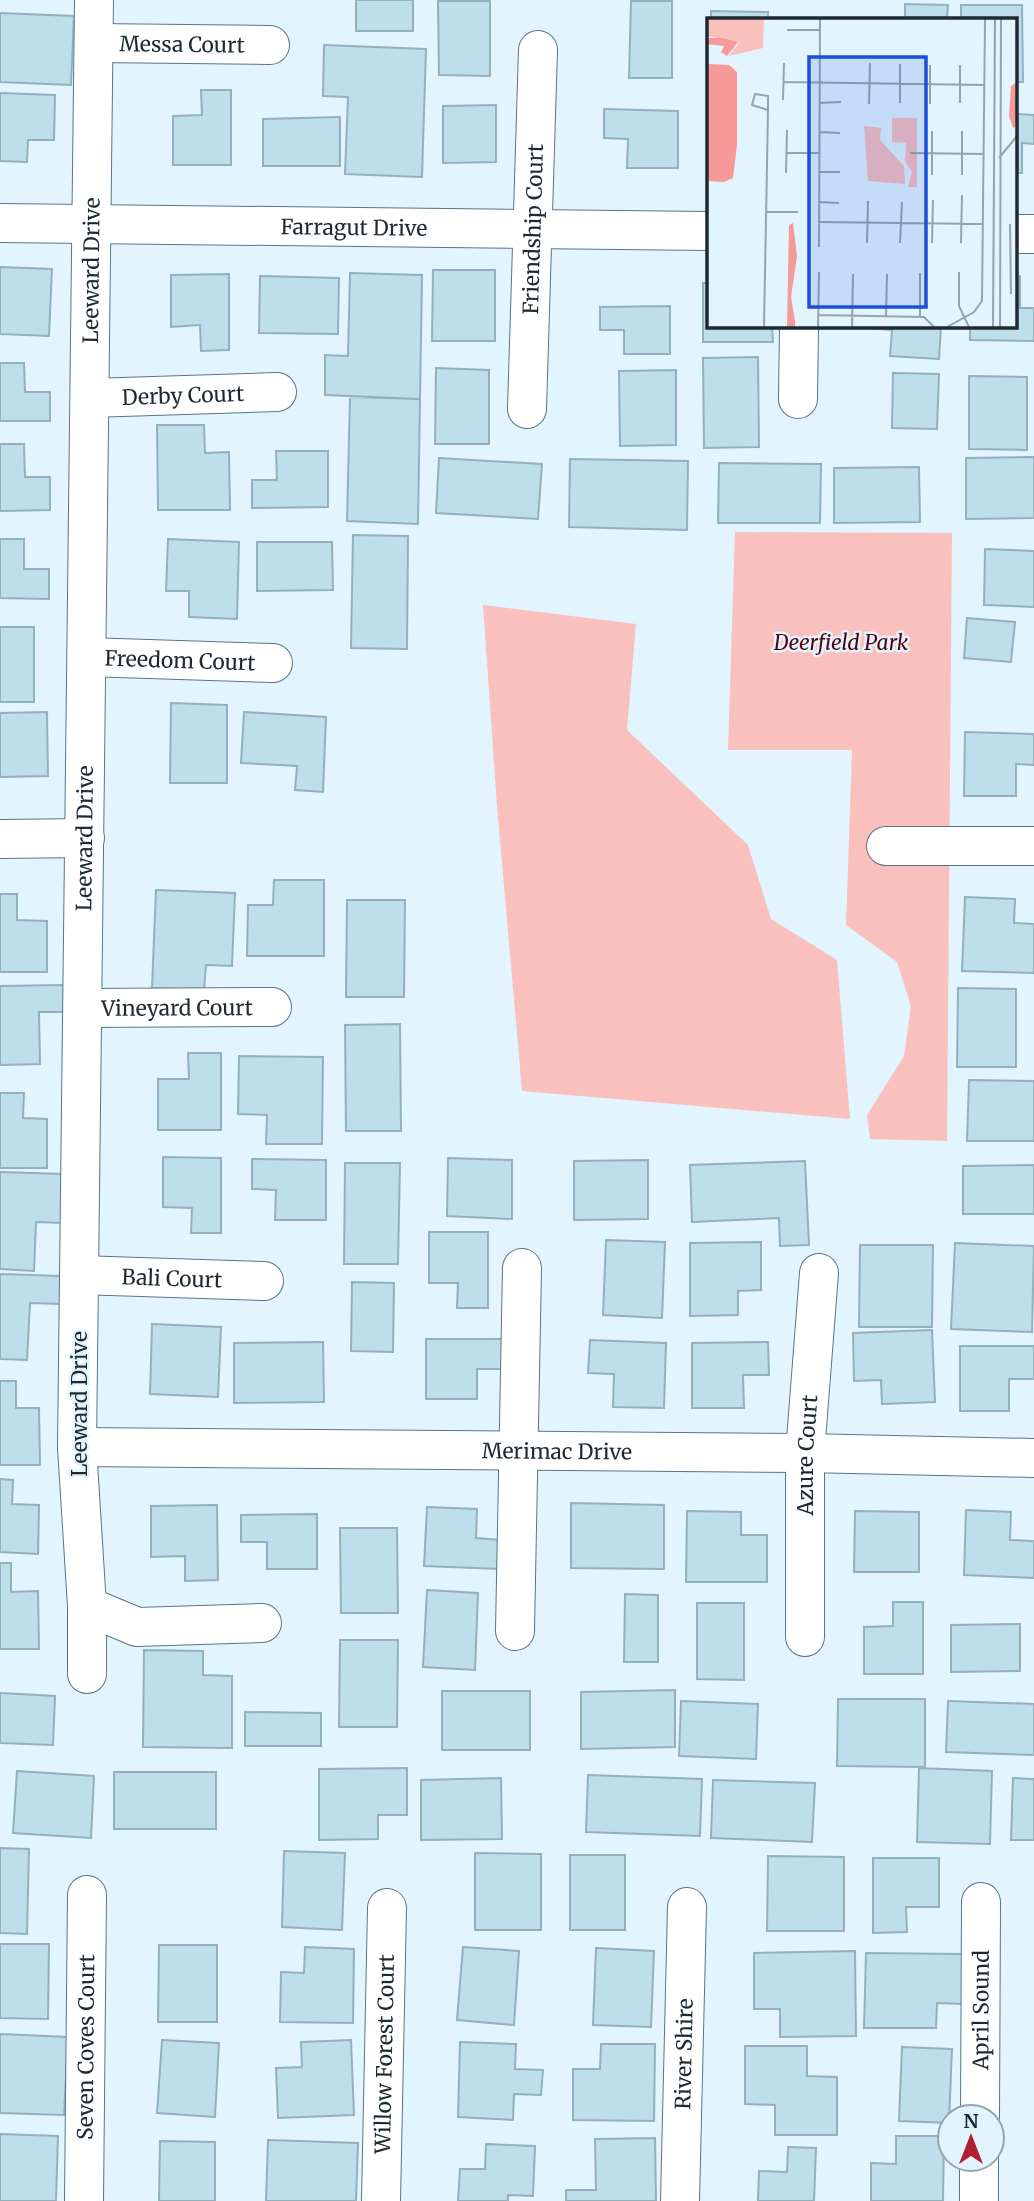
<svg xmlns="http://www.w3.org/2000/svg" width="1034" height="2201" font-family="Merriweather,serif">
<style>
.green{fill:#fac0be}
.building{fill:#bfdeec;stroke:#92b0be;stroke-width:2}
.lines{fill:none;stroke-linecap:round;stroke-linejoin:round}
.minor-casing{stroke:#597582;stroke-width:40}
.minor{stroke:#fff;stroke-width:38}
.labels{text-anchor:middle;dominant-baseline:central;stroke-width:5;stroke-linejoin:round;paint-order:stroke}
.street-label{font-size:21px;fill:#1e2a30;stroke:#e2f5fe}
.park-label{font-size:21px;font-style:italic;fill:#570110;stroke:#e2f5fe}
.inset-road{fill:none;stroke:#94a4ac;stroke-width:2}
.view{fill:#1d4ed8;fill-opacity:0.15;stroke:#1d4ed8;stroke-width:3.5}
.inset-edge{fill:none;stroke:#1e2a30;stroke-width:3.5}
</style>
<rect width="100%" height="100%" fill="#e2f5fe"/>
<path class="green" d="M735,532l217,1 -5,608 -77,-2 -3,-24 37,-59 7,-50 -14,-44 -51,-37 6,-175h-124z
M483,605l153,19 -9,106 121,115 23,74 66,41 13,159 -328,-28 -25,-285z"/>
<path class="building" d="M356,0h57v31h-57z
M438,1h52v75l-51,-1z
M631,1h41v77h-43z
M905,4l43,1 -1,14h-42z
M961,5h61l1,77h-8v-63h-54z
M711,11l57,1v7h-57z
M0,13l74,3 -3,69 -71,-3z
M324,45l102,4 -4,128 -77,-3 3,-77 -25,-1z
M201,90h30v75h-58v-49l29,-1z
M0,93l55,2 -1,45h-26l-1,22 -27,-1z
M496,105v57l-53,1v-57z
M604,109l74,2v57h-51l1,-29 -24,-1z
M1015,114l19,1v29l-12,-1v30h-7z
M340,117v49h-77v-47z
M0,267l52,2 -3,67 -49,-2z
M433,270h62v71h-63z
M350,273l72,2 -2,124 -95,-4v-40l23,1z
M229,274v76l-28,1 -1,-26 -29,2v-52z
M260,276l79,2 -1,56 -79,-1z
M1015,276h5v32h14v33l-64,-1v-14h45z
M703,283h5v43h64l1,16h-70z
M670,306v48h-46v-24h-24v-23z
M868,326h73l-2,33 -49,-3 2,-26 -24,-2z
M758,357l1,90 -55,1 -1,-90z
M0,363h24l1,29h25v29h-50z
M436,368l53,2v74h-54z
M676,370v75l-56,1 -1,-75z
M893,373l46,1 -2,55 -45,-1z
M969,376l58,1v73l-58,-1z
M350,397l70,2 -2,125 -71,-3z
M157,425h47l1,28 24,-1 1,58h-72z
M0,444h24l1,33h25v33l-50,1z
M276,451h52v56l-76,1v-28h25z
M1034,457v61l-68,1v-61z
M439,458l103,6 -4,55 -102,-6z
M570,459l118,2 -1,69 -118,-3z
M719,463l102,1 -1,59h-102z
M919,467l1,55 -86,1v-55z
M353,535l55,1 -1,113 -56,-1z
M0,539h24v30h25v30l-49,-1z
M168,539l71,3 -2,77 -48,-2v-26h-23z
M257,542h75l1,48 -76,1z
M985,549l49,2v56l-50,-2z
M967,618l48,4 -4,40 -47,-4z
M0,627h34v75h-34z
M171,703l56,2v78h-57z
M47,712l1,64 -48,1v-64z
M244,712l82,5 -3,75 -28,-2 2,-24 -56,-3z
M965,732l69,2v31l-18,-1v32h-52z
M274,880h50v76h-77l1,-51h25z
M156,890l79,3 -3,73 -26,-1 -2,25 -52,-2z
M0,894h17v26l30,1v51h-47z
M965,897l50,2 -1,24 20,1v49l-72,-2z
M347,900h58l-1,97h-58z
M64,985l1,27h-26l1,52 -40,1v-79z
M958,988l58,1v78h-59z
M400,1024l1,107h-55l-1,-106z
M188,1053h33v77h-63v-51h31z
M239,1056l84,1 -1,87h-56l1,-29 -29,-1z
M969,1080l65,1v60h-67z
M0,1093h24l-1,25 24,1v49h-47z
M163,1157l58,1v75h-30l1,-25 -29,-1z
M448,1158l64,2v59l-65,-3z
M252,1159l74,1v60h-51l1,-30 -24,-1z
M648,1160v59l-74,1v-59z
M805,1161l4,84 -29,1 -1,-28 -87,4 -2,-57z
M345,1163h55l-2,101h-54z
M1034,1165v49h-71v-48z
M0,1172l63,2 -1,49 -26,-1 -2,49 -34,-2z
M429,1232h59v76h-31l1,-25h-29z
M606,1240l59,2 -3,76 -59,-3z
M761,1242v48l-23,1v24l-48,1v-73z
M955,1243l79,3 -2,86 -81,-3z
M860,1245h73l-1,82h-73z
M0,1274l61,2 -1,28 -30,-1 -3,57 -27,-1z
M352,1282l42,1 -1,69 -42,-1z
M152,1324l69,3 -3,70 -68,-3z
M932,1330l3,72 -53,2 -1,-24 -27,1 -1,-48z
M426,1339h76v30h-25v30h-51z
M590,1340l76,3 -2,65 -51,-1 1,-33 -26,-1z
M323,1342l1,60 -90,1v-60z
M768,1342l1,33h-26l1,33h-52v-65z
M960,1346h74v33h-25v32h-49z
M0,1381h16v27h23l1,57h-40z
M0,1479l13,1 -1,24 27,1 -1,49 -38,-2z
M571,1503l93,2v64l-93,-1z
M217,1505l1,75 -33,1v-25l-34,1v-51z
M427,1507l50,2 -1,29 25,2 -1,29 -76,-3z
M966,1510l45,2 -1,28 24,1v37l-70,-3z
M687,1511l54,1v23h26v47h-81z
M855,1511l64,1v60h-65z
M317,1514v55h-50v-27h-26v-27z
M340,1528h57l1,85h-57z
M0,1563h11v29l27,-1 1,58h-39z
M427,1590l51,3 -3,77 -52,-3z
M625,1594l33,1v67h-34z
M893,1602h30v72h-59v-47l29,-1z
M697,1603h47v77l-47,-1z
M1020,1624v47l-69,1v-47z
M340,1640h58l-1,87h-58z
M144,1650l59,1v24l29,1v72l-89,-1z
M675,1690v57l-94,2v-57z
M442,1691h88v59h-88z
M0,1693l55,3 -2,49 -53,-2z
M838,1699h87v68l-88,-1z
M681,1701l77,3 -2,55 -77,-3z
M948,1701l86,3v51l-88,-3z
M245,1712l76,1v33h-76z
M407,1768v47h-29v24l-59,1v-71z
M919,1768l73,3 -2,73 -73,-2z
M17,1771l77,5 -3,62 -78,-5z
M114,1772h102v57h-102z
M588,1775l114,4 -2,57 -114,-4z
M501,1778l1,61 -81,1v-60z
M1013,1778l21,1v61h-23z
M713,1780l102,3 -3,59 -101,-4z
M0,1848l29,1 -2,85 -27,-1z
M284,1851l61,2 -3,77 -60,-3z
M475,1853l66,1v76h-66z
M570,1855h55v75h-55z
M768,1856l76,1v74h-77z
M873,1858h66v49h-33l1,25 -34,1z
M0,1944h49l-1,75 -48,-1z
M159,1945h58v77h-59z
M305,1947l49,2 -1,74 -73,-1 1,-50 23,1z
M463,1947l56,4 -5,74 -57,-5z
M596,1948l58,3 -3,76 -58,-2z
M855,1951l1,85 -76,1v-28h-26v-56z
M866,1953l96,1v50l-25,-1 -1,25h-72z
M0,2034l68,3 -4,78 -64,-2z
M162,2040l57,3 -4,74 -58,-4z
M351,2040l3,75 -76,3 -2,-50 26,-1 -1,-25z
M460,2042l56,2 -1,25 28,1 -2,25 -27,-1 -1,26 -55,-3z
M601,2044h54l-1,77 -81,-1v-51h27z
M745,2046h62v30l30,1v58h-62v-30l-30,-1z
M902,2047l50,2 -3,74 -50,-2z
M0,2134l58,2 -2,65h-56z
M896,2136h48l-1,65h-72v-38l25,1z
M655,2138l1,63h-90v-11h30l-1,-51z
M268,2140l90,3 -2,58h-90z
M160,2141l55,1v59h-56z
M486,2144l49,2 -2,50 -25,-1v6h-50l2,-32h25z
M788,2147l28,1 -2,53h-56l1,-30 28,1z"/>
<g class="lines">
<defs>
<g id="minor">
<path id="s1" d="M94,43l176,2"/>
<path id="s2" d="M0,223l708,8"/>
<path d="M1015,234h19"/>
<path id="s3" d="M90,398l187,-6"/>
<path d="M798,399l1,-73"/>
<path id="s4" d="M527,409l11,-359"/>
<path id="s5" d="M87,657l186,6"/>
<path d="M0,839l85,-1"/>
<path d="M886,846h148"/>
<path id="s6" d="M83,1008l189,-1"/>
<path id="s7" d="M79,1275l185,6"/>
<path id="s8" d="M77,1447l728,6 229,5"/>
<path d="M87,1606l50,21 125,-4"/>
<path d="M515,1631l7,-363"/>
<path id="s9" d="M805,1637v-184l14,-180"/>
<path id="s10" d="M87,1674v-68l-10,-159 17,-1447"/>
<path id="s11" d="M980,2117l1,-215"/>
<path id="s12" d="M84,2201l3,-306"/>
<path id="s13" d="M381,2201l6,-293"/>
<path id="s14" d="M680,2201l7,-294"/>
<path d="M979,2201v-42"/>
</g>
</defs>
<use href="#minor" class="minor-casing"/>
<use href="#minor" class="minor"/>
</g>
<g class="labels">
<g class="street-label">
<text stroke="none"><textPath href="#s1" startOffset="88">Messa Court</textPath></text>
<text stroke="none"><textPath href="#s2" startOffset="354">Farragut Drive</textPath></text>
<text stroke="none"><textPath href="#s4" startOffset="180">Friendship Court</textPath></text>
<text stroke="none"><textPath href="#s10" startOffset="1404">Leeward Drive</textPath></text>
<text stroke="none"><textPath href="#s3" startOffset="93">Derby Court</textPath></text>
<text stroke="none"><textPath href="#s5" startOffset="93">Freedom Court</textPath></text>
<text stroke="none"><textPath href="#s10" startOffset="836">Leeward Drive</textPath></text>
<text stroke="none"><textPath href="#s6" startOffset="94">Vineyard Court</textPath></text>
<text stroke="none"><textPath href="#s7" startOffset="93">Bali Court</textPath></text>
<text transform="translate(79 1404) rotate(-90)">Leeward Drive</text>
<text stroke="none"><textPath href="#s8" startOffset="480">Merimac Drive</textPath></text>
<text stroke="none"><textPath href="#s9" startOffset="182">Azure Court</textPath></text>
<text stroke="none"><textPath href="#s11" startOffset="107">April Sound</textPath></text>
<text stroke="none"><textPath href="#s12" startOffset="154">Seven Coves Court</textPath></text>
<text stroke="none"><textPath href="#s14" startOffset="147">River Shire</textPath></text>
<text stroke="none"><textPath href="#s13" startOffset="147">Willow Forest Court</textPath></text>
</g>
<g class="park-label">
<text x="841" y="642">Deerfield Park</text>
</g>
</g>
<g transform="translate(707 18)">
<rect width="310" height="310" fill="#e2f5fe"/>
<path d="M0,1h57l-1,29 -34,8 10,-14 -32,-6zM185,100h25v69h-9l4,-15 -7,-10 1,-19 -14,-1zM157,108l17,2 -1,12 24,26 1,18 -37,-3z" fill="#fac0be"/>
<path d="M0,20h16l15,4 -11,14 -6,-4 3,-6 -17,-2zM0,46l22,1 8,7v73l-4,33 -9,4 -17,-1zM310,64v44l-4,2 -4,-12 2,-30zM86,205l4,33 -6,41 4,24v6h-8l2,-102z" fill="#f79998"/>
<path class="inset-road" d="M80,12h33M253,47v38M77,64l200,3M76,82l1,-37M112,85l22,-1M193,85v-39M162,86l1,-41M223,86v-39M255,113v44M112,114l21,1M80,135h32M203,135l74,1M292,140l18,-22M111,154h22M79,155l1,-43M225,157v-44M111,184l21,1M59,194h32M111,204l165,2M303,206l1,70M160,225l1,-42M193,225l2,-41M225,225l1,-43M254,225l1,-48M112,229l1,-228M252,254v34l10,21M111,297l106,2 10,10M179,298l1,-42M213,298v-43M57,309l4,-217v-14l-13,-2 -3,11 16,5M111,309l1,-55M145,309l1,-53M240,309l27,-15 8,-11 3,-282M286,309l2,-308M293,309l1,-308"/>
<path class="view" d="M102,39h117v250h-117z"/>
<rect width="310" height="310" class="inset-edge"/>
</g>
<g transform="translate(971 2138)"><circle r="33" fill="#e2f5fe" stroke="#94a4ac" stroke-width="2"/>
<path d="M0-5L12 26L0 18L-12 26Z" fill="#b11e32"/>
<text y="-10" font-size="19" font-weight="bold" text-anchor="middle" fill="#1e2a30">N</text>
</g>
</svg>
